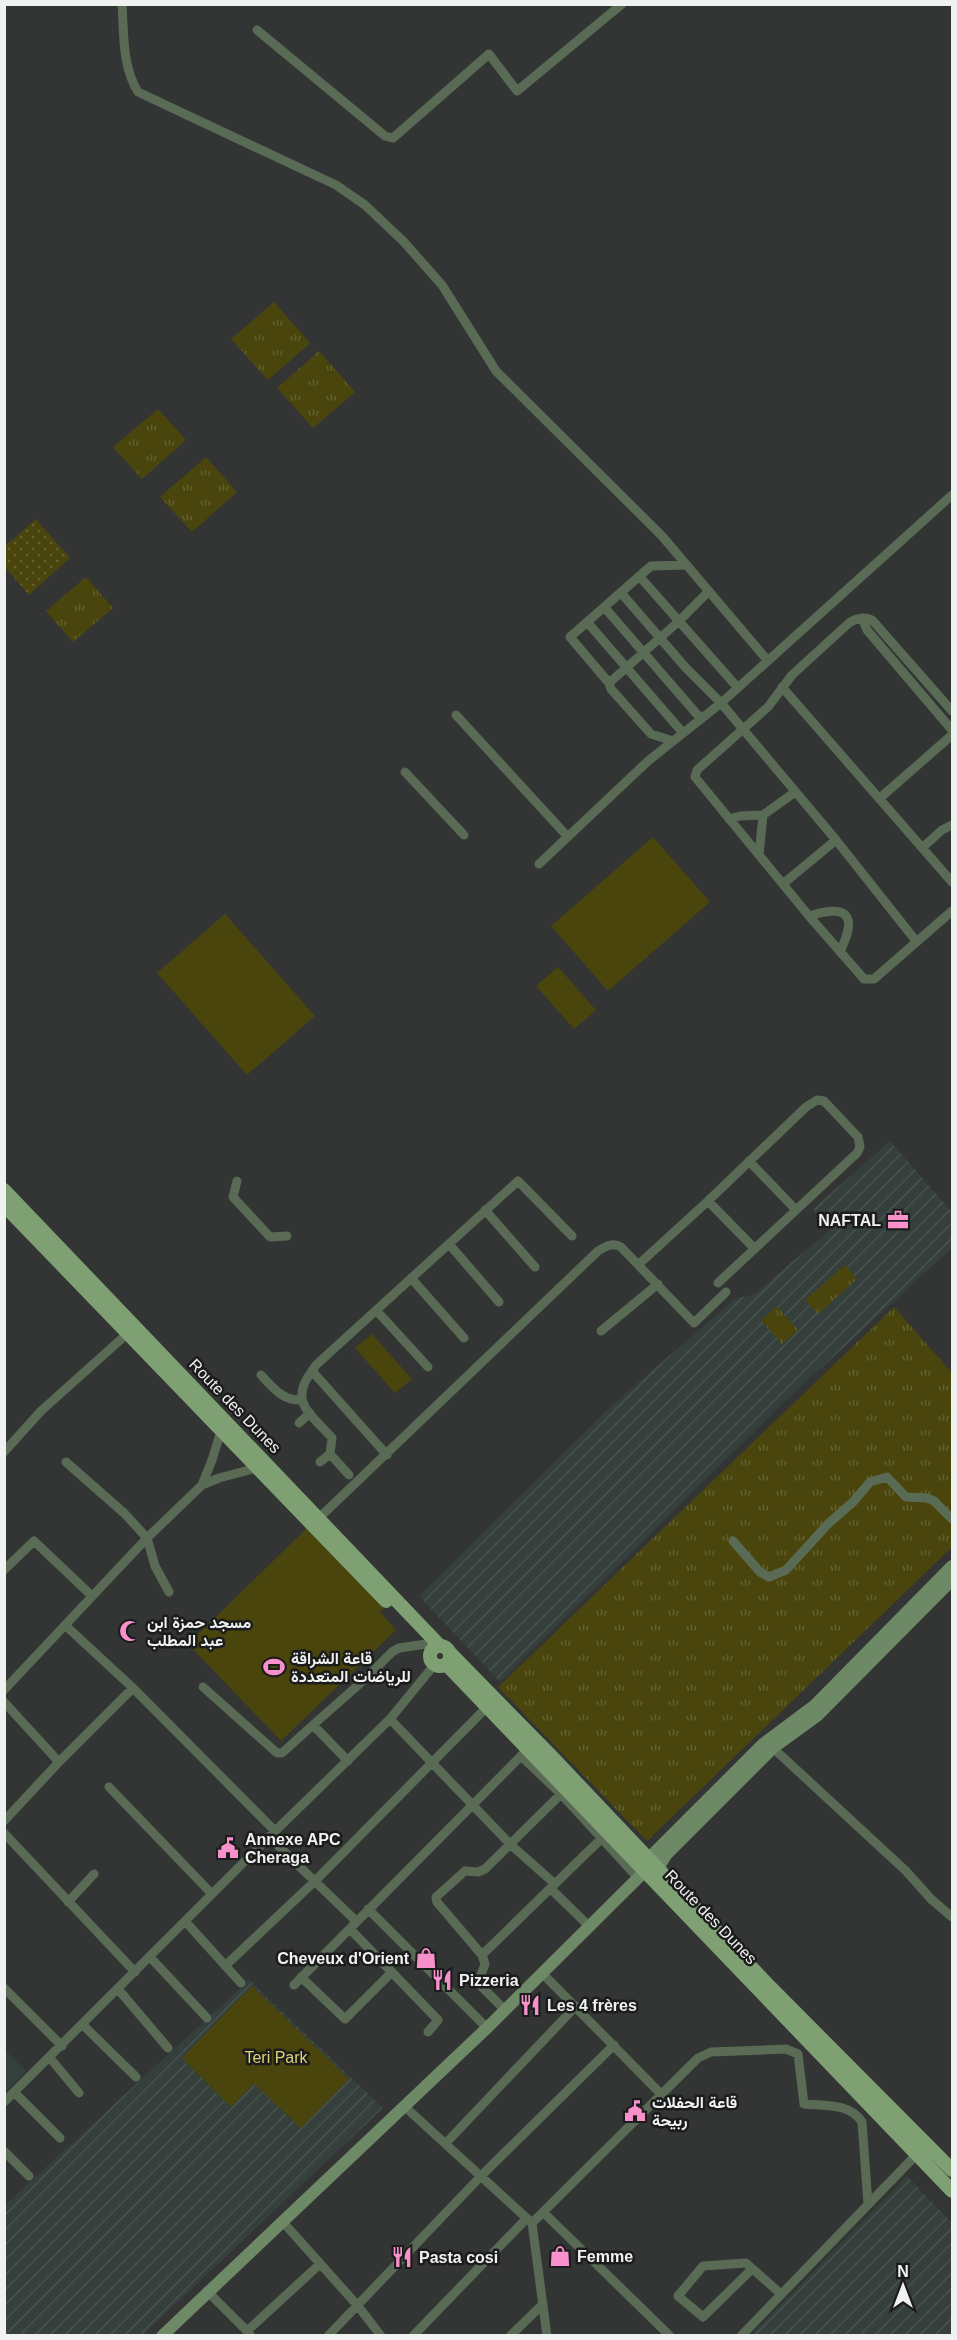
<svg xmlns="http://www.w3.org/2000/svg" width="957" height="2340" font-family="Arial,Vazirmatn,sans-serif">
<style>
.built{fill:#353f3c}
.industrial{fill:url(#industrial-furrows)}
.grass{fill:url(#grass-tufts)}
.park{fill:#4a450d}
.garden{fill:url(#garden-dots)}
.lines{fill:none;stroke-linecap:round;stroke-linejoin:round}
.street{stroke:#5a6b55;stroke-width:9}
.secondary{stroke:#6e8966;stroke-width:12}
.primary{stroke:#7ea073;stroke-width:14}
.labels{text-anchor:middle;dominant-baseline:central;stroke-width:5;stroke-linejoin:round;paint-order:stroke}
.poi-label{font-size:16px;font-weight:bold;fill:#f0f2f1;stroke:#1b1c1b;text-anchor:start}
.street-label{font-size:16px;fill:#f0f2f1;stroke:#1b1c1b}
.park-label{font-size:16px;fill:#dcd375;stroke:#1b1c1b}
</style>
<defs>
<pattern id="industrial-furrows" width="10" height="10" patternUnits="userSpaceOnUse" patternTransform="scale(1.5)"><rect width="10" height="10" fill="#353f3c"/><path d="M-1 1l2-2M0 10L10 0M9 11l2-2" fill="none" stroke="#49524f"/></pattern>
<pattern id="grass-tufts" width="24" height="20" patternUnits="userSpaceOnUse" patternTransform="scale(1.5)"><rect width="24" height="20" fill="#4a450d"/><path d="M3 7l-1-3M5 7V3M7 7l1-3M15 17l-1-3M17 17v-4M19 17l1-3" fill="none" stroke="#646031"/></pattern>
<pattern id="garden-dots" width="8" height="8" patternUnits="userSpaceOnUse" patternTransform="scale(1.5)"><rect width="8" height="8" fill="#4a450d"/><path d="M2 2h.1M6 6h.1" fill="none" stroke="#646031" stroke-width="1.8" stroke-linecap="round"/></pattern>
</defs>
<rect width="100%" height="100%" fill="#323534"/>
<path class="built" d="M5,2050l21,21 -21,22h-1z"/>
<path class="industrial" d="M890,1141l62,71v36l-166,152 -286,282 -81,-86 190,-188 127,-110 17,-3 77,-65 -17,-21z
M249,1980l134,128 -240,227 -138,1v-131z
M907,2176l45,47v112h-201z"/>
<path class="grass" d="M274,302l36,41 -42,37 -37,-41z
M319,351l36,41 -42,36 -36,-40z
M158,409l28,31 -44,39 -29,-32z
M206,457l31,35 -45,40 -32,-35z
M86,577l27,31 -40,34 -27,-31z
M845,1265l12,14 -39,35 -13,-14z
M777,1306l21,24 -16,14 -21,-24z
M894,1307l58,66v174l-305,294 -149,-154z"/>
<path class="park" d="M653,837l57,65 -102,89 -57,-65z
M225,914l90,102 -68,59 -90,-102z
M558,967l38,43 -22,19 -38,-43z
M372,1334l40,45 -17,14 -40,-45z
M308,1527l76,82 -4,3 16,18 -115,111 -93,-97z
M252,1986l97,93 -48,49 -51,-48 4,4 -23,23 -49,-49z"/>
<path class="garden" d="M36,519l34,39 -41,37 -24,-28v-21z"/>
<g class="lines">
<path class="street" d="M122,4c2,30 0,62 16,88l198,93 29,20 39,37 38,43 54,86 166,165 106,125
M257,30l128,106 8,2 96,-84 28,37 105,-87
M640,577l98,111
M622,594l64,74 35,35 115,137 80,101
M605,608l96,111
M862,618l5,12 85,100
M588,623l95,110
M609,683l69,-61 31,-31
M782,687l170,195
M952,711l-79,-90c-7,-5 -17,-3 -24,2l-57,52 -24,32 -71,63 -2,7 114,139 55,63h10l78,-68
M456,715l112,122
M673,741l-22,-7 -40,-45 -2,-6 -39,-46 81,-71 35,-1
M405,772l59,63
M880,798l72,-63
M729,819l11,-3 23,-1 32,-23
M922,848l20,-18 10,-5
M759,855l4,-40
M539,864l109,-103 73,-58 231,-208
M784,883l52,-43
M809,916c10,-3 35,-11 39,4 3,9 -5,24 -8,32
M749,1161l47,49
M237,1181l-4,16 37,40 17,-1
M708,1201l47,48
M485,1210l50,57
M449,1244l50,58
M639,1264l69,-63 98,-94 11,-7 7,1 34,36 2,10 -3,6 -139,130
M411,1278l53,60
M376,1310l52,57
M601,1331l57,-47
M312,1371c-24,31 -1,43 20,67l-2,16 19,21
M261,1375c12,13 22,26 41,25
M299,1423l11,-10
M4,1452l37,-41 87,-78
M387,1455l-75,-84 4,-6 202,-184 54,55
M66,1462l58,51 23,25 8,28 14,26
M320,1462l10,-8
M202,1485l10,-25 9,-29
M319,1518l279,-267c8,-5 15,-9 23,-4l73,76 32,-31
M733,1541l27,31 9,5 17,-7 42,-46 25,-22 17,-20 17,-5 19,20 21,1 7,3 18,18
M4,1570l30,-29 58,55
M66,1626l67,62 142,143
M203,1687l74,66h5l31,-28 35,36
M4,1690l143,-152 55,-53 17,-7 41,-11
M4,1702l55,60
M390,1719l120,125 45,40
M313,1725l52,-46 27,-27 7,-4 27,-4
M773,1748l133,123 25,28 21,18
M525,1752l-4,4 40,38 77,84
M109,1787l103,107
M4,1821l55,-59 74,-74
M4,1833l131,139
M269,1837l87,84
M551,1889l38,37
M68,1902l26,-28
M368,1909l119,119
M185,1921l56,62
M350,1929l88,91 -10,12
M482,1955l120,-117
M150,1957l57,61
M225,1966l90,-85 173,-175
M542,1973l119,121
M301,1977l44,42 47,-47
M294,1985l227,-229
M4,1988l58,58
M118,1989l50,59
M505,2010l-24,-24 -2,-6 6,-16 -3,-9 -45,-53 -1,-5 29,-26 13,1 7,-3 76,-75
M83,2025l53,52
M50,2058l29,35
M15,2093l45,45
M4,2102l265,-265 121,-118 45,-55
M404,2106l128,117 15,113
M446,2143l130,-137
M4,2151l25,25
M544,2213l126,123
M282,2221l76,85 23,30
M532,2223l166,-165 13,-6 75,-3 12,5 6,50c21,2 46,-1 58,18l6,82
M752,2269l-49,48 -25,-21 25,-30 43,-3 35,31
M207,2291l43,43
M247,2331l73,-67
M328,2336l154,-161 132,-130
M413,2336l114,-118
M510,2336l33,-32
M741,2336l177,-183"/>
<path class="secondary" d="M649,1858l114,-114 52,-39 137,-139
M658,1868l8,-13 107,-107 44,-32 135,-136
M162,2336l325,-308 157,-156"/>
<path class="primary" d="M4,1190l436,456
M4,1205l382,396
M430 1656a10 10 0 1 1 20 0a10 10 0 1 1-20 0Z
M450,1653l103,105 216,228 183,184
M446,1664l506,527"/>
</g>
<defs>
<symbol id="office-bare" viewBox="-9 -9 18 18"><path d="M-6-3h4V-5.5h4V-3h4V5H-6ZM-1-4.5V-3h2v-1.5ZM-6 0V1H6V0Z" fill="#f890cc" stroke="#1b1c1b" stroke-width="2.5" paint-order="stroke"/></symbol>
<symbol id="mosque-bare" viewBox="-9 -9 18 18"><path d="M3.5-4.9A6 6 0 1 0 3.5 4.9A5 5 0 1 1 3.5-4.9Z" fill="#f890cc" stroke="#1b1c1b" stroke-width="2.5" paint-order="stroke"/></symbol>
<symbol id="stadium-bare" viewBox="-9 -9 18 18"><path d="M0-5a6.5 5 0 1 0 0 10a6.5 5 0 1 0 0-10ZM-3.5-1.8h7v3.6h-7Z" fill="#f890cc" stroke="#1b1c1b" stroke-width="2.5" paint-order="stroke"/></symbol>
<symbol id="civic-bare" viewBox="-9 -9 18 18"><path d="M-.6-6.5H3V-4.5H.6V-3L4-1V1h2V6H-6V1h2V-1L-.6-3ZM-1.2 2.5V6h2.4V2.5Z" fill="#f890cc" stroke="#1b1c1b" stroke-width="2.5" paint-order="stroke"/></symbol>
<symbol id="shop-bare" viewBox="-9 -9 18 18"><path d="M-5-2.5h2.3a2.7 3.5 0 0 1 5.4 0H5L5.5 6h-11ZM-1.5-2.5h3a1.5 2.3 0 0 0-3 0Z" fill="#f890cc" stroke="#1b1c1b" stroke-width="2.5" paint-order="stroke"/></symbol>
<symbol id="restaurant-bare" viewBox="-9 -9 18 18"><path d="M-5-6h1v4h1v-4h1v4h1v-4h1v5L-1.5 .5V6h-2V.5L-5-1ZM5-6V6H3V1.5H1.5Q1.5-4 5-6Z" fill="#f890cc" stroke="#1b1c1b" stroke-width="2.5" paint-order="stroke"/></symbol>
</defs>
<g fill-rule="evenodd">
<use href="#office-bare" x="883" y="1205" width="30" height="30"/>
<use href="#mosque-bare" x="115" y="1616" width="30" height="30"/>
<use href="#stadium-bare" x="259" y="1652" width="30" height="30"/>
<use href="#civic-bare" x="213" y="1833" width="30" height="30"/>
<use href="#shop-bare" x="411" y="1943" width="30" height="30"/>
<use href="#restaurant-bare" x="427" y="1965" width="30" height="30"/>
<use href="#restaurant-bare" x="515" y="1990" width="30" height="30"/>
<use href="#civic-bare" x="620" y="2096" width="30" height="30"/>
<use href="#shop-bare" x="545" y="2241" width="30" height="30"/>
<use href="#restaurant-bare" x="387" y="2242" width="30" height="30"/>
</g>
<g class="labels">
<g class="poi-label">
<text x="881" y="1220" text-anchor="end">NAFTAL</text>
<text x="147" y="1622">مسجد حمزة ابن<tspan x="147" dy="18">عبد المطلب</tspan></text>
<text x="291" y="1658">قاعة الشراقة<tspan x="291" dy="18">للرياضات المتعددة</tspan></text>
<text x="245" y="1839">Annexe APC<tspan x="245" dy="18">Cheraga</tspan></text>
<text x="409" y="1958" text-anchor="end">Cheveux d'Orient</text>
<text x="459" y="1980">Pizzeria</text>
<text x="547" y="2005">Les 4 frères</text>
<text x="652" y="2102">قاعة الحفلات<tspan x="652" dy="18">ربيحة</tspan></text>
<text x="577" y="2256">Femme</text>
<text x="419" y="2257">Pasta cosi</text>
</g>
<g class="street-label">
<text transform="translate(235 1406) rotate(46)">Route des Dunes</text>
<text transform="translate(711 1917) rotate(46)">Route des Dunes</text>
</g>
<g class="park-label">
<text x="276" y="2057">Teri Park</text>
</g>
</g>
<rect width="957" height="2340" fill="none" stroke="#f0f2f1" stroke-width="12"/>
<g transform="translate(903 2286)" stroke="#1b1c1b" stroke-width="4.5" paint-order="stroke">
<path d="M0-4.5L10 22L0 15L-10 22Z" fill="#f0f2f1"/>
<text y="-9" font-size="16" font-weight="bold" text-anchor="middle" fill="#f0f2f1">N</text>
</g>
</svg>
